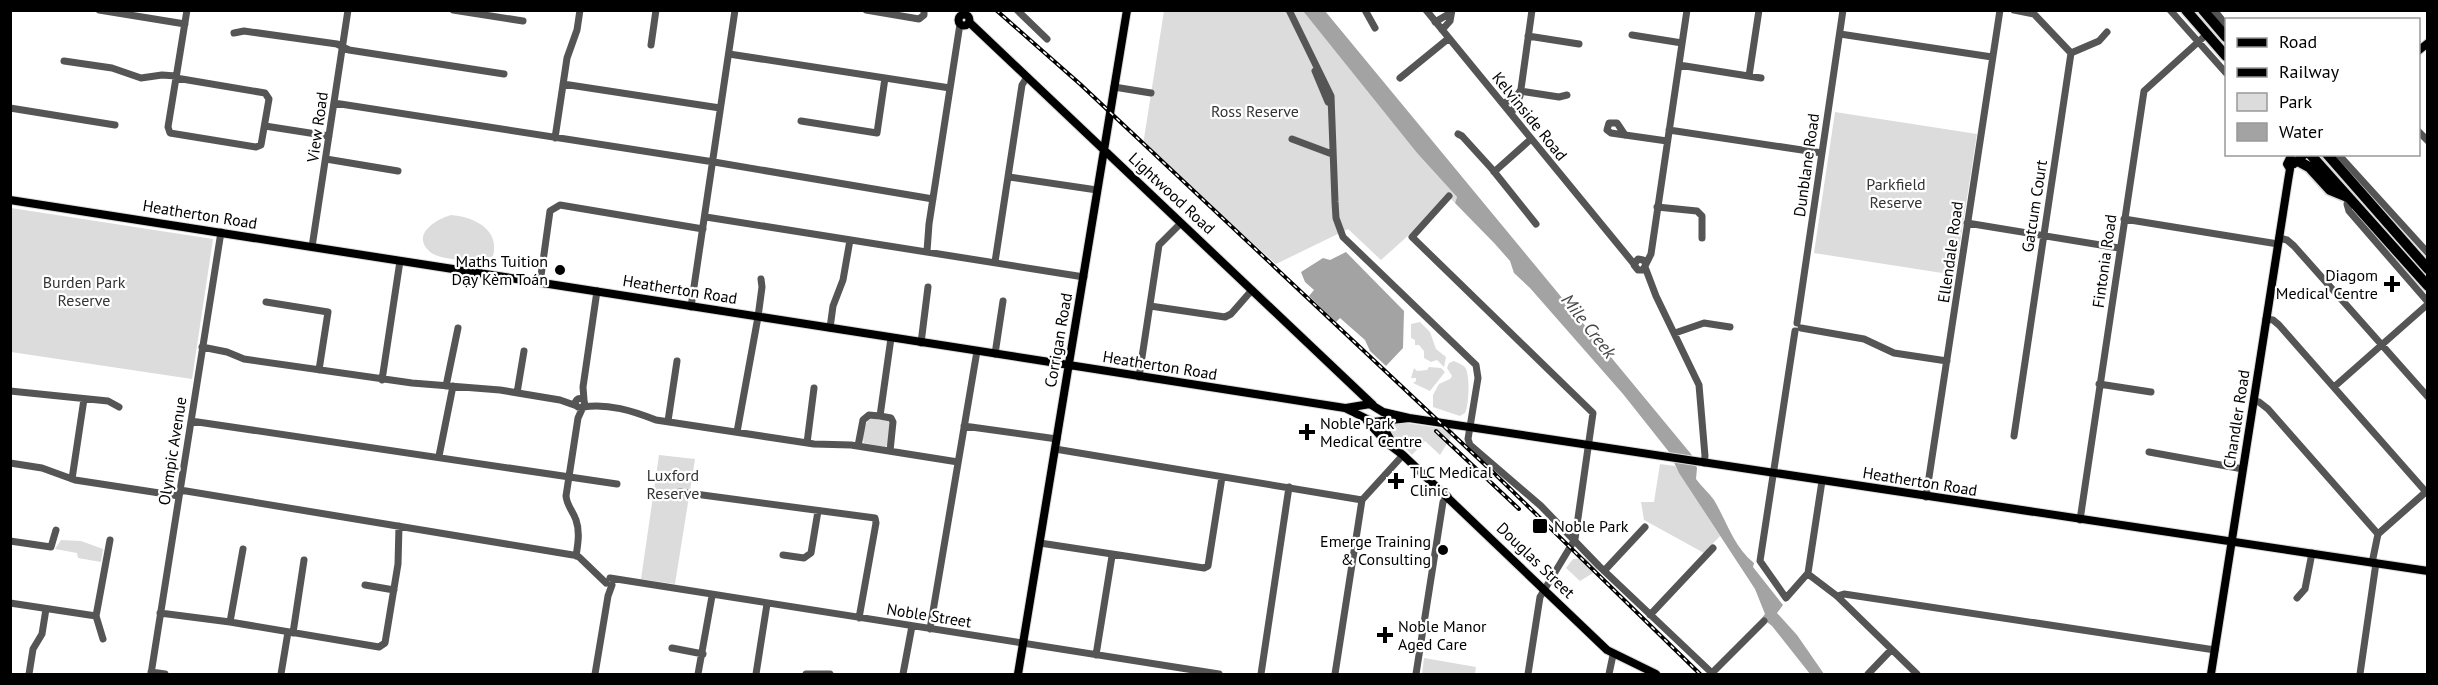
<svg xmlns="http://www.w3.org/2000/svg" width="2438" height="685" font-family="'PT Sans',sans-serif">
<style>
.green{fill:#dcdcdc}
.water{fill:#a3a3a3}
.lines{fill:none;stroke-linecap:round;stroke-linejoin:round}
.major-casing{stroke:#dbdbdb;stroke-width:10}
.highway-casing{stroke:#dbdbdb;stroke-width:13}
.minor{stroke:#555;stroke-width:7}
.major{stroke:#000;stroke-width:8}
.highway{stroke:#000;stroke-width:10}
.rail-casing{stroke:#000;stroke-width:4}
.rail{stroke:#fff;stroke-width:1.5;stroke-dasharray:4.5;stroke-linecap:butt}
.poi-dot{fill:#000;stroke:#fff;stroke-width:2}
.labels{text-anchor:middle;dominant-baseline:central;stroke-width:4.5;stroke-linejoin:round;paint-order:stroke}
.park-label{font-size:16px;fill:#333;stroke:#fff}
.street-label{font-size:16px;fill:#000;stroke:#fff}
.poi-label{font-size:16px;fill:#000;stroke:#fff;text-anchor:start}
.water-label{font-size:18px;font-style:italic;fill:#444;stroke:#fff}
</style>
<rect width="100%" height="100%" fill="#fff"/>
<path class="green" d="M1164,11h139l114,142 40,44 -2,6 -5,-5 -69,62 -33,-31 -72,35 -133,-119z
M1835,112l142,22 -22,141 -141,-22z
M11,208l202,31 -21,140 -181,-27z
M451,215c23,2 49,14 42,41 -13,7 -54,5 -64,-5 -18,-17 8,-32 22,-36z
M1420,322l10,10 6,17 10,8 -2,10 -7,-7 -6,2 -7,-4v-7l-5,-6h-4v-5l-4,-2v-14z
M1454,361c4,2 10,4 12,8 4,10 3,35 -1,44l-5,3 -27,-9v-12l6,-11 11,-5 2,-3 -5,-8 2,-5z
M1429,367l12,1 4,4 -15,19 -17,-8 3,-2v-3h-5l3,-10 3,3 10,-1z
M870,418l18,3 3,5 -2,18 -4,3 -21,-4c-3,-7 1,-20 6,-25z
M1399,422l54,8 1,2 -14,23 -15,-14 -13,14 -16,-16h-3l-4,-7 2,-6z
M659,455l36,4 -20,125 -34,-5z
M1660,464l15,2 45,70 -16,17 -60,-33 -3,-18h13z
M61,540l20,1 22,8 -2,13 -23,-4 -1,-5 -22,-4z
M1586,558l12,12 -18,11 -14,-13 7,-9z
M1424,658l52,9 -1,7h-53z"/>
<path class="water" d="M1303,11h22l366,443 6,14 -1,11c5,7 13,14 18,21 13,22 20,47 40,63l-1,4 30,38 -6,8 20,22 27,39h-14l-38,-48 -10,-8 3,-4 -10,-25 -76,-116 -10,-21 -46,-58 -93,-106 -16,-15 -4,-12 -15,-17 -40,-41 2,-6 -40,-44z
M1346,252l58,59 -1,37 -17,18 -16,-15 -5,-11 -25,-22 -4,4 -27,-26 5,-6 -9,-8 -4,-10 22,-14 7,2z"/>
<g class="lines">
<defs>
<path id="major" d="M958.5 20a5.5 5.5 0 1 1 11 0a5.5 5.5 0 1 1-11 0Z
M969,22l404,383
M2418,51l10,-8
M2294,164l11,-10
M10,200l1335,208 28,14 36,-4
M1346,408l24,-4 13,8 26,6 1019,153
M1367,421l20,22 16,12
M1380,422l12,20
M1404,456l203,194 49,24
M1018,674l109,-664
M2211,674l77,-493 2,-12 -3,-5 5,-10"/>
<path id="highway" d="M2186,10l40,46
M2203,10l23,27
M2310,154l118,132
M2327,154l101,115
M2298,161l11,6 21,23 17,7"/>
</defs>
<use href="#major" class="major-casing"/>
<use href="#highway" class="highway-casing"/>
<path class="minor" d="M99,10l86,14
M453,10l70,11
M866,10l53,9 5,-4v-5
M1017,10l30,29
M1289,10l42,86 4,106 1,16 7,19 133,128 2,13 -10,61 2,6 71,61 58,60 114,108
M1365,10l10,18
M1426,10l208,254
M2014,10l20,4 37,39 -57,383
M2170,10l56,63
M2214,10l12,15
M1435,22l12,-7 3,-5
M1442,30l8,-9 2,-11
M234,33l10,-2 93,13 12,6 155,24
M1840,34l152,23
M1632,35l50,8
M1528,36l51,8
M651,45l5,-35
M2071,53l28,-12 8,-9
M729,54l221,34
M64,61l48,7 29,10 21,-3 14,1
M1679,65l82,13
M1315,71l13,31
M1749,76l10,-66
M176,78l89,15 4,6 -8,46 -5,2 -86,-14 -2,-6z
M176,78l11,-68
M1400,78l49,-40
M563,84l157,24
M1114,87l37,6
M1520,91l39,6 8,-2
M334,103l380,59 219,37
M1503,103l11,-4 6,-8
M10,108l105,17
M1511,114l9,-18 12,-86
M801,121l76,12 8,-55
M265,126l64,10
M1669,130l153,23
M2418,131l10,10
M1458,134l4,2 30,33 44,55
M1625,135l-8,-12h-8l-2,7 4,3 56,8
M555,138l12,-80 10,-28 3,-20
M1292,139l40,15
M2338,154l90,99
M326,159l72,12
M1494,172l37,-33
M1009,177l88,13
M1449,196l-37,41 181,176 -18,126 -35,58 -12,77
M2350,198l-3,6 2,7 79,91
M1657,207l40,4 5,5v22
M706,217l378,60
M2124,219l154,25
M1967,223l152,25
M2279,238l8,2 7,6 134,151
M312,247l36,-237
M927,251l2,-27 31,-200
M995,262l27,-177 5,-8
M1646,264l-3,-4 -5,-1 -4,6 4,5h5l8,-16 36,-244
M1645,267l11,29 43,89 6,71 -1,7
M540,283l10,-72 10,-6 143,24
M266,302l62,10 -9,58
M1150,306l75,11 6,-3 21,-24
M691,307l44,-297
M2266,319l7,1 6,5 147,167
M1797,323l46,-313
M830,328l3,-22 10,-26 7,-40
M1801,328l63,11 30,14 53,8
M1795,331l-35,230 26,37 22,-25 14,-92
M1675,333l29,-10 26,4
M921,343l7,-56
M202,347l25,5 17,7 168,24 88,7 60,10 17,6
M995,354l8,-53
M1139,377l20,-132 22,-22
M382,380l18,-119
M2099,384l52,8
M446,386l12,-58
M2334,387l94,-83
M10,391l98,10 11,6
M517,393l7,-42
M575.5 403a4.5 4.5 0 1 1 9 0a4.5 4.5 0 1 1-9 0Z
M584,400l-1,-13 14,-96
M2254,401l5,1 9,7 110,125
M583,407c25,-4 50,4 73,13l158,24 37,1 107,17
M880,416l11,2 2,4 -3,29
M191,421l426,63
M668,421l9,-60
M964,426l93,13
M737,432l21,-115 4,-30 -1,-8
M807,443l7,-55
M858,446l5,-26 6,-5 11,1 11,-78
M1055,449l307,51
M2149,452l94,17
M439,456l14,-70
M10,463l32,5 33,12 104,16
M72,479l12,-80
M180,490l393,65
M680,492l195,26 1,5 -17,95
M1926,497l74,-487
M2080,520l64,-429 63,-57
M10,541l41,6 5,-17
M1040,543l164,25 4,-2 14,-89
M574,555l5,2 27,26
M783,555l21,3 7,-5 7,-42
M576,556c2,-12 4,-25 0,-36 -3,-9 -9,-14 -10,-24l12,-78 5,-11
M2372,563l6,-29 50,-44
M1604,571l41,-44
M1808,574l29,22 80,78
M610,578l609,96
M365,585l29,5
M1837,596l7,-2 371,56
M2297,598l8,-9 7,-36
M10,603l86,13
M160,613l70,9 149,25 6,-4 13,-79 1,-38
M1650,615l63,-67
M230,622l13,-73
M930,629l47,-278
M293,633l11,-73
M103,639l-7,-23 14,-76
M672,648l31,6
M1096,655l16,-99
M151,672l14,2
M1712,673l52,-52
M29,674l4,-25 9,-15 4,-25
M151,674l70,-442
M281,674l7,-42
M595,674l13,-78 4,-11
M698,674l14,-78
M756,674l11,-70
M806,674h24
M903,674l9,-48
M1261,674l28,-187
M1335,674l27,-174 41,-45
M1416,674l27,-172 5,-6
M1609,674l4,-19
M1868,674l23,-24
M2360,674l16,-111"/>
<use href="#major" class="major"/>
<use href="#highway" class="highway"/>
<defs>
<path id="rail" d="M996,10l84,74 418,393 202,197
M1436,431l83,78"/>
</defs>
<use href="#rail" class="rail-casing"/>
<use href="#rail" class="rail"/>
</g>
<g class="poi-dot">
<circle cx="560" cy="270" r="6"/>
<path d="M2389 275h6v6h6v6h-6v6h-6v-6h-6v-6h6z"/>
<path d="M1304 423h6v6h6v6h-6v6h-6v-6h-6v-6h6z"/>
<path d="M1393 472h6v6h6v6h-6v6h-6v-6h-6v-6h6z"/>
<rect x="1532" y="518" width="16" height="16" rx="3"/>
<circle cx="1443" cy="550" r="6"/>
<path d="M1382 626h6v6h6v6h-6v6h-6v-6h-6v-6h6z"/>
</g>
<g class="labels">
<g class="park-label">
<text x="1255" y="111">Ross Reserve</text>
<text x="1896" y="184">Parkfield<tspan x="1896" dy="18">Reserve</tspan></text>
<text x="84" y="282">Burden Park<tspan x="84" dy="18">Reserve</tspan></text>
<text x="673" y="475">Luxford<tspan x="673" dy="18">Reserve</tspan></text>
</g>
<g class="street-label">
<text transform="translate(1530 116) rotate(51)">Kelvinside Road</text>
<text transform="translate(317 127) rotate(-82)">View Road</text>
<text transform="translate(1806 165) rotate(-82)">Dunblane Road</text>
<text transform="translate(1172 193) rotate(43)">Lightwood Road</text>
<text transform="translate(2034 206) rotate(-81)">Gatcum Court</text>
<text transform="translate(200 214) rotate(9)">Heatherton Road</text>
<text transform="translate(1950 252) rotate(-82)">Ellendale Road</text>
<text transform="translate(2104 261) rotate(-82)">Fintonia Road</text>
<text transform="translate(680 289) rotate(9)">Heatherton Road</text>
<text transform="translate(1058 340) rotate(-80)">Corrigan Road</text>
<text transform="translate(1160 365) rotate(9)">Heatherton Road</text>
<text transform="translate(2236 419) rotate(-81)">Chandler Road</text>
<text transform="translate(172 451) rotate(-81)">Olympic Avenue</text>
<text transform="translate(1920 481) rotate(9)">Heatherton Road</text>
<text transform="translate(1536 560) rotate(44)">Douglas Street</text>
<text transform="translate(929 615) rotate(9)">Noble Street</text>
</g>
<g class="poi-label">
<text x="548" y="261" text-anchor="end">Maths Tuition<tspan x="548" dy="18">Dạy Kèm Toán</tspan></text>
<text x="2378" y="275" text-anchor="end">Diagom<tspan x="2378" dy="18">Medical Centre</tspan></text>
<text x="1320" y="423">Noble Park<tspan x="1320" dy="18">Medical Centre</tspan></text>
<text x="1410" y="472">TLC Medical<tspan x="1410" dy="18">Clinic</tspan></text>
<text x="1554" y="526">Noble Park</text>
<text x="1431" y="541" text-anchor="end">Emerge Training<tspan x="1431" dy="18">&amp; Consulting</tspan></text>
<text x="1398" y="626">Noble Manor<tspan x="1398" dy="18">Aged Care</tspan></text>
</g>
<g class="water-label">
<text transform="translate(1589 326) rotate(52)">Mile Creek</text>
</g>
</g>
<rect width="2438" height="685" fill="none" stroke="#000000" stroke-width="24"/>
<rect x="2225" y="18" width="195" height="138" fill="#ffffff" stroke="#999999" stroke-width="1.5"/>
<rect x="2237" y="38" width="30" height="9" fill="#000000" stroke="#999999" stroke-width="1.5"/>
<text x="2279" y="48" font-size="18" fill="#000000">Road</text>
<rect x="2237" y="68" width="30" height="9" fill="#000000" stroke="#999999" stroke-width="1.5"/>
<text x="2279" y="78" font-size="18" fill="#000000">Railway</text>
<rect x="2237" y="93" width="30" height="18" fill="#dcdcdc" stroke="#999999" stroke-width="1.5"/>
<text x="2279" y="108" font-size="18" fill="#000000">Park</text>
<rect x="2237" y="123" width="30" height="18" fill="#a3a3a3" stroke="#999999" stroke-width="1.5"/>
<text x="2279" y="138" font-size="18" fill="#000000">Water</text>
</svg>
